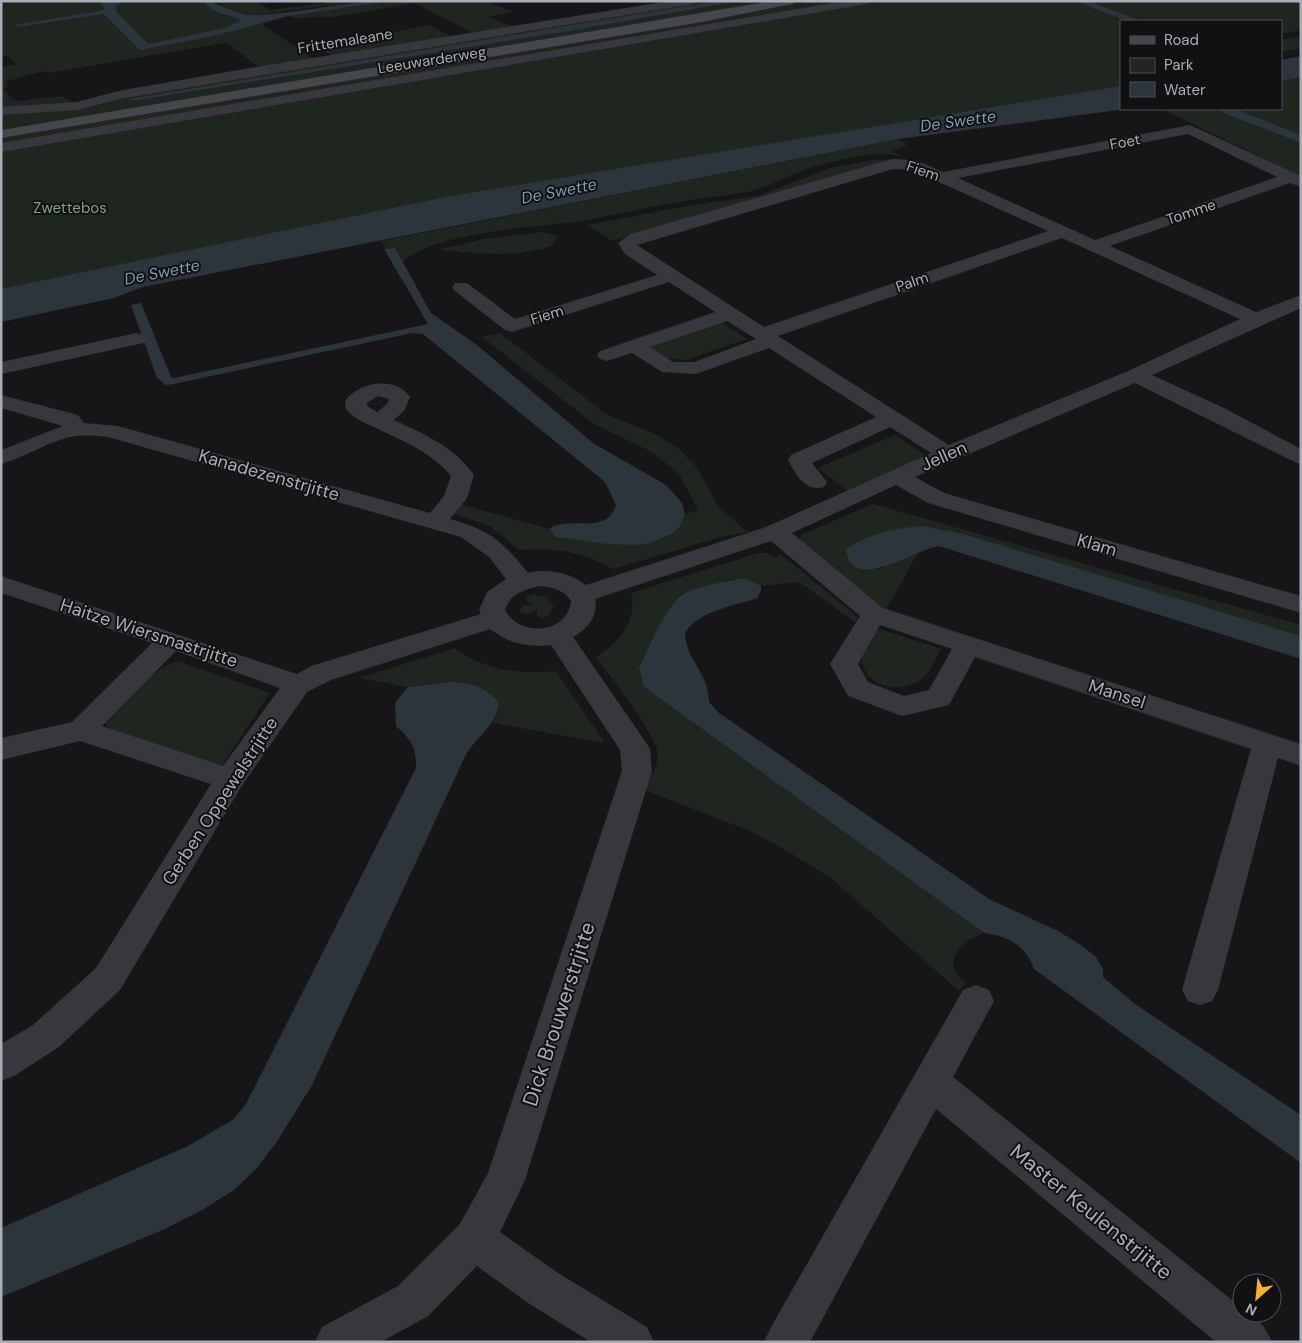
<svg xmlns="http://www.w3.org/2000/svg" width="1302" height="1343" font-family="'DM Sans',sans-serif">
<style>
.green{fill:#1e261f}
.water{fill:#2c353c}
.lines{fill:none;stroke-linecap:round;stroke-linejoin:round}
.street{fill:#37383d;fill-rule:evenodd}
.secondary{fill:#45474d;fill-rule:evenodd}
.labels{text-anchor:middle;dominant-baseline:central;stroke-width:4;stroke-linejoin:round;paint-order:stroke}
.far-street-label{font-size:15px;fill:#a8adb8;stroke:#111113}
.far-park-label{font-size:15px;fill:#7fa381;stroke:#111113}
.far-water-label{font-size:16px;font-style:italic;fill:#7f9bb3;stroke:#111113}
.street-label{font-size:18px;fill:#a8adb8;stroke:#111113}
.near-street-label{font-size:21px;fill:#a8adb8;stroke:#111113}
</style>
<rect width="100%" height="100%" fill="#161618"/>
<path class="green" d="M22,1h78l4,8 -5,2 -84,14 4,2 85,-13 36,35 78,-14 49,-15 -4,5 50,34 -53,9 -30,-23 -7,-2 -173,30 -6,-2 -37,10v6l-4,2 13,12 46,-5 12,7 -73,6v-42l14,-3 -6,-7 -8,-1v-53z
M129,1h73l20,14 17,4 1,3 -16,6 -77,16 -31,-33v-6z
M216,1h40l14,9 67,-9h32l-117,14 -20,-4z
M390,1h95l28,11 -24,5 26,11 -40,6 -60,-31 -88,15c-13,-5 -26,4 -38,-2z
M703,1h75l-777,129v-16l62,-4 90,-20z
M804,1h55l-858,145v-10z
M885,1h190l52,20h-6v65l-89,15 -1031,194v-145z
M1088,1h213v29l-20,4v-13h-139z
M429,25l26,13 -121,19 -16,-10z
M1301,36v12l-20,4v-12z
M1301,77v58l-68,-26h48v-28z
M1162,109h61l-2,2 5,3 75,29v34z
M898,139l9,6 -14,6 8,5c-32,-5 -67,4 -97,14 -18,7 -34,16 -53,21 -22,5 -45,6 -67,10 -33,5 -65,13 -97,19 -46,8 -165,10 -190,49l-15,-28z
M879,159l16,2 -283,80 -24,-16 88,-17 85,-13 69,-27z
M542,232l16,4 -6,10c-38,13 -75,7 -114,4l46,-11z
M718,320l29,19 -61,21 -22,-2 -19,-14z
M500,333l106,81 51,21 21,13 20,21 21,39 29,24 -27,5 -108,32c-30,-17 -59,-22 -94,-19l-29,-24 -38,-13 8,-9 89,25 7,8 78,8 47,-20 4,-11 13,-4 -18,-34 -9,-9 -23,-17 -54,-26 -112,-87z
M895,435l32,21 -79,35 -30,-23z
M873,504l428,121v11l-362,-107 -63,41 43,-19 -33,59 -87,-68 2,-7z
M758,553h9l8,4 5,-3 78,63 -3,5 -56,-40 -38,4 -16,-8 -15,2 -48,14 -9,10 -29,83 340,246c-23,8 -44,29 -19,50l-6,8 -127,-112 -40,-25 -37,-21 -110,-43c4,-10 12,-23 13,-34 1,-19 -49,-81 -62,-99 24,-16 41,-34 35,-64z
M534,594l6,3 7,-1 1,5 7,7 -4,2 -2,6 -8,2 -4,-3v-5l-9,4 -9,-2 4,-6 9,-1 -5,-4 -1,-4z
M877,628l64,21c-6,10 -10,23 -19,30 -22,16 -57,9 -61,-21z
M455,648c30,23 64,26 101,23l49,72 -112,-20 5,-12 -47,-29 -43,5 -49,-9z
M178,661l92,32 -49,74 -113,-38 -3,-6c22,-23 42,-52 73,-62z"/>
<path class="water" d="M100,1h29l-13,4v6l32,33 76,-16 16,-7 -1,-2c-15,-4 -26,-7 -37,-18 18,0 31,14 51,14 46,-1 91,-14 137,-14l-101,15 -71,19 -78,15 -36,-36 -85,13 -5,-2 85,-14 5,-2z
M717,1h22l-176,31 -432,69 -2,-2z
M1075,1h13l54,20h-15z
M1301,56v21l-20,4v-21z
M1121,86v23h5l-228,30 -755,148 -29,11 -113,24v-33l450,-93z
M1223,109l17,2 61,24v8l-75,-29 -5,-3z
M395,248l36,65 46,32 116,98 73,42 16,18 3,11 -4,11 -8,8 -23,10 -16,2 -27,-1 -51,-7 -7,-8c20,-15 57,8 67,-24l-11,-23 -182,-148 -11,-1 -238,51 -8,1 -9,-7 -26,-73 10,-2 30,74 3,1 254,-54 -44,-75z
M922,526l41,8 338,102v23l-362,-113c-24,3 -88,49 -93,3 23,-16 49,-21 76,-23z
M745,578l16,8v5l-4,7c-23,8 -59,13 -72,35 1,27 24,40 24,69l10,11 270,186 69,32 23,14 15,12 7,13v7l32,27 166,111v48l-267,-194c-9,-24 -26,-33 -50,-36l-340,-246 -5,-19c9,-18 28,-64 43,-73 11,-8 49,-15 63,-17z
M451,682c23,2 32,3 48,21 -2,19 -16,29 -27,43 -7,8 -11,19 -15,28l-145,311 -34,55 -21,28 -23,22 -32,20 -37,19 -164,68v-69l187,-82 46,-27 12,-15 170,-336c1,-20 -6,-30 -20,-42l-1,-23 13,-16z"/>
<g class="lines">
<path class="street" d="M670,1h29l-6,3 -574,95 -41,11 -77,5v-8l76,-5 41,-11 144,-25z
M845,1h28l-6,3 -866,148v-9z
M1190,125l111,51v11l-11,-4 -180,63 146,66 45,-17v13l-149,67 72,33 77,41v16l-166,-82 -220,94 29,16 357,103v17l-373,-110 -32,-18 -104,48 91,75 418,136v22l-23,-8 -60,232 -6,11 -12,4 -12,-4 -6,-11 69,-241 -276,-92 -26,48 -47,11 -54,-20 -18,-32 30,-48 -89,-75 -176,58c4,16 -8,31 -22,38l72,104 5,8 2,22 -127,409 -25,52 58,41 89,54 7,15h-63l-63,-39 -51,-37 -49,50 -47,26h-66l7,-15 76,-41 62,-62 28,-51 134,-402 -2,-21 -69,-105c-23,3 -43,-2 -61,-16l-159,51 -24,12 -66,95 -121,203 -61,57 -45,29 -13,5v-37l32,-19 63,-57 115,-184 -131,-43 -79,19v-22l71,-16 80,-79 -151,-50v-17l296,98 14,-8 170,-52 -2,-4 8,-18 19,-13 -17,-22 -28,-20 -353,-100c-10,-1 -21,-2 -32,-1 -23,3 -50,21 -75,28v-14l62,-24 -62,-18v-13l77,20 6,8 34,3 312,87 14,-17 7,-20c-18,-22 -43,-33 -69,-45 -11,-6 -28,-11 -36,-22l-1,-8c14,-20 51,-25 65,-4l-6,14 -10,9c30,14 61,27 80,55l-7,23 -17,21c40,11 52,22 78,54 19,-5 42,0 58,12l180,-58 165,-74 -41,-26 -78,36 15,19 -3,5c-19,5 -28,-12 -36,-27l3,-5 85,-38 -107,-69 -73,26 -34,-2 -30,-19 -25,8 -7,-2 -3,-4 3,-4 115,-39 -46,-30 -157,50 -7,-2 -50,-39 -3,-4 3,-4h12l48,36 142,-44 -32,-21 -7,-11 12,-9 262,-75 23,1 28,12zM1188,134l89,43 -182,63 -137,-62zM893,169l19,1 136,61 -284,96 -127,-82zM1062,238l178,81 -112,52 -179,74 -171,-109zM727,321l29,18 -62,23h-21l-23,-15zM378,396l11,3 -2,5 -10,8 -10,-6v-3zM540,586c11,1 25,4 31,15 -3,33 -52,37 -66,9 5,-17 19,-20 35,-24zM880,625l72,24 -23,41 -25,6 -36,-14 -10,-18zM176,651l104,37 -57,78 -121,-40z
M137,333l7,2 3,4 -3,4 -143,31v-12z
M976,985l13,5 5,11 -41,76 289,231v5c16,0 24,16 30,29h-56l-280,-233 -126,233h-46l7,-15 192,-337z"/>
<path class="secondary" d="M772,1h26l-6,3 -90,18 -701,116v-8z"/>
</g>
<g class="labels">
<g class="far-street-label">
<text transform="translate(345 41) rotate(-9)">Frittemaleane</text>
<text transform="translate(432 60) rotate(-9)">Leeuwarderweg</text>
<text transform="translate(1125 142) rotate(-11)">Foet</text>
<text transform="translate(923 171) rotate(19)">Fiem</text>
<text transform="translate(1191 212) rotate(-19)">Tomme</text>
<text transform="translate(912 282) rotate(-19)">Palm</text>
<text transform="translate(547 315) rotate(-17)">Fiem</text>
</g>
<g class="far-park-label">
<text x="70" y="208">Zwettebos</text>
</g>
<g class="far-water-label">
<text transform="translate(958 121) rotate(-8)">De Swette</text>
<text transform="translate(559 191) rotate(-11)">De Swette</text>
<text transform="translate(162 272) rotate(-11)">De Swette</text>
</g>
<g class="street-label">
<text transform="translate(944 456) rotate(-24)">Jellen</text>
<text transform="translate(269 475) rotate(16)">Kanadezenstrjitte</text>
<text transform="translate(1097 545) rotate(16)">Klam</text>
<text transform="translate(149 633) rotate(18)">Haitze Wiersmastrjitte</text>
<text transform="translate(1117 694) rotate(18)">Mansel</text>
<text transform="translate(220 801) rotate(-57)">Gerben Oppewalstrjitte</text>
</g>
<g class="near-street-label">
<text transform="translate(559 1014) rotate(-72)">Dick Brouwerstrjitte</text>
<text transform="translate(1091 1212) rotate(39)">Master Keulenstrjitte</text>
</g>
</g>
<rect width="1302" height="1343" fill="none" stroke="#a8adb8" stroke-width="5"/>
<rect x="1120" y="20" width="162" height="90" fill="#111113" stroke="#4d4f55"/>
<rect x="1130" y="36" width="25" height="8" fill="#45474d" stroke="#4d4f55"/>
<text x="1164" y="45" font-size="15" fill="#a8adb8">Road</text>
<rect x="1130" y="58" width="25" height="15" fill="#1e261f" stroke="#4d4f55"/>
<text x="1164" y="70" font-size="15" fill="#a8adb8">Park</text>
<rect x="1130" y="82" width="25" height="15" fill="#2c353c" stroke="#4d4f55"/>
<text x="1164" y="95" font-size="15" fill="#a8adb8">Water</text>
<g transform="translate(1257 1298) rotate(207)"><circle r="24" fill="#111113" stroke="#4d4f55"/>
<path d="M0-4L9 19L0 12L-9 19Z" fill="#f2b134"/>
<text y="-8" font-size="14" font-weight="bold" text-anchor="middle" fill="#a8adb8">N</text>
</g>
</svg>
